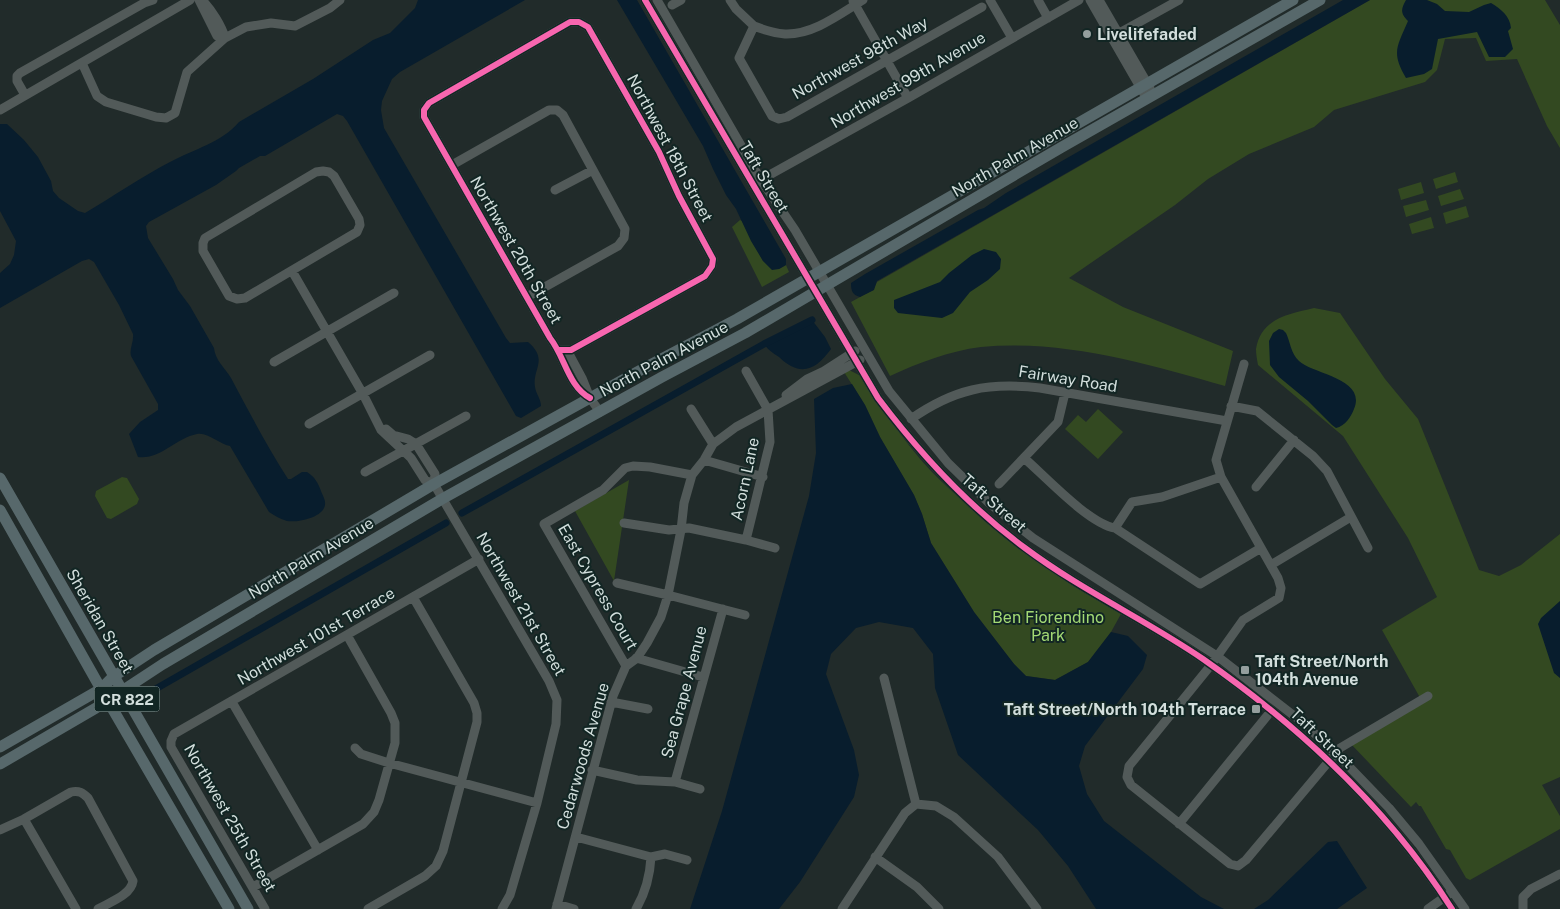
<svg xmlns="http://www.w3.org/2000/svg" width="1560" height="909" font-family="'Public Sans',sans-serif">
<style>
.green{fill:#334921}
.water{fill:#081d2d}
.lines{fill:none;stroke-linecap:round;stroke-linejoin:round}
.canal{stroke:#081d2d;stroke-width:7}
.minor{stroke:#525a59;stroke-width:9}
.major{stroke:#57686b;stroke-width:11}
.cycleway-casing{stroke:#122624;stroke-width:9}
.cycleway{stroke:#f766af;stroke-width:6}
.poi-dot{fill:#949f9e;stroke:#122624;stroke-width:2}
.labels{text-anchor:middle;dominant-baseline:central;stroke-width:4;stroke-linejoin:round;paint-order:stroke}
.shield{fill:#122624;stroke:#98a7a5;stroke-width:1}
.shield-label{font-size:15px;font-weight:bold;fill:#d2dedc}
.poi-label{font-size:16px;font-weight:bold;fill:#d2dedc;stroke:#122624;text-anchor:start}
.street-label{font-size:16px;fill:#d2dedc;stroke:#122624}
.park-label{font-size:16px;fill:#a3d974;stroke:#122624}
</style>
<rect width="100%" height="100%" fill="#212b2a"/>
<path class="green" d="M1370,0h175l15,25v123l-13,-22 -30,-67 -31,2 -10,-23 -31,1 -8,31 -12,12 -91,28 -20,17 -65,27 -41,25 -33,26 -106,73 54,29 110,44 -8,35c-78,-22 -161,-47 -244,-39 -32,4 -63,16 -91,29l-39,-74 22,-12 4,-8z
M1455,172l3,10 -22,7 -3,-10z
M1421,182l3,11 -23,7 -3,-11z
M1460,189l4,10 -23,7 -3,-10z
M1426,200l3,10 -23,7 -3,-11z
M1466,206l3,11 -23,7 -3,-11z
M1431,217l3,11 -22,6 -3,-10z
M740,220l2,1 21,40 16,8 7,-4 3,7 -27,15 -30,-60z
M1314,308l26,5 45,66 33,40 61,151 20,6 22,-11 39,-31v243l-18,8 18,31v13l-90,51 -4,-2 -16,-28 -4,-1 -25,-43h-2l-3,-4 -5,5 -60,-63 72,-41 -41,-73 55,-33 -29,-59 -65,-102 -85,-71c-1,-5 -2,-11 -2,-16 5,-31 33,-35 58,-41z
M849,370l10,5c23,32 44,66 71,95 55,57 126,99 191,144l-10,18 -23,30 -33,18 -29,-4 -12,-12 -40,-52 -43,-69 -9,-29 -8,-19 -34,-58 -15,-32 -21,-33z
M1098,409l25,23 -25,27 -33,-30 13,-14 8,7z
M122,477l5,1 12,21 -2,5 -26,15 -4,-1 -12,-22 1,-5z
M629,480l-15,101 -39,-70z"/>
<path class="water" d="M418,0h107l-125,72 -8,7 -10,22 -1,9 3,18 122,210 4,5 18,-1c21,18 4,27 7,45 1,7 6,12 6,19l-20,12 -5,-2 -169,-295 -4,-5 -6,-2 -72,42h-5l-21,12 -3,3 -20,14 -67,37 -3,4 2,12 25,41 5,11 12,16 24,42c1,12 11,20 17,30 18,34 36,68 57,101h3l11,-7h5c8,5 11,11 14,19 1,3 4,8 4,11 2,15 -27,21 -38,19 -7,-2 -12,-5 -18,-9l-39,-66c-11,-2 -22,-14 -33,-12 -21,4 -37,26 -59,23l-9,-23 11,-12 18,-12v-6l-27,-48c-2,-7 3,-14 2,-22l-14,-29 -25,-43 -5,-3 -7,2 -82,47v-35l10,-9 4,-9 2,-14 -16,-30v-87h7l17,16 14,17 13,24 2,10 6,7 19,13 7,2c29,-17 56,-36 85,-51 24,-13 51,-19 69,-40l74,-43 60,-39 17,-7 25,-25z
M617,0h20l149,259v6l-7,4 -7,1 -9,-9 -12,-20 -15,-32 -10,-14 -13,-26 -10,-23z
M1343,0h27l-493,281 -3,9 -14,7c-8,-2 -9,-7 -9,-14l14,-9 113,-64 6,-2 22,-15z
M1406,0h21l10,4 8,7 24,1 15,-7 7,-2c10,6 19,13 20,25l-3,3 5,18 -8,8h-16l-12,-25 -39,7 -6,30 -8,5 -18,4c-15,-26 -9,-31 2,-57 -8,-8 -7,-12 -2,-21z
M984,249l12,3 5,7 -1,10 -12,11 -18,12 -17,21 -11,5 -44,-5 -4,-5v-8l46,-18 9,-9 23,-18z
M812,320l13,17 6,12c-16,22 -31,28 -52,8 -6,-4 -11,-7 -15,-13z
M1279,329l4,1 3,3c4,8 5,21 13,28 13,13 68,17 55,48 -3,8 -9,17 -18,19l-4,-3 -24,-24 -29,-24 -9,-12 -1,-24 4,-8z
M852,384l13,21 15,32 34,58 8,19 9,29 43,69 40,52 12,12 29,4 33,-18 23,-30 17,4 19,19 -4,14 -58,77 -6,20 8,28 17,27 97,76 23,12h-128l-28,-43 -30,-36 -80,-75 -23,-67 -2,-34 -20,-26 -34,-6 -23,6 -25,26 -5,20 28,76 5,25 -5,22 -54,85 -21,27h-89l32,-98 87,-315 7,-43 -2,-54 19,-11z
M1560,601v77l-6,-5 -16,-49 3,-6z
M1337,841l30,47 -30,21h-83l14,-9 60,-58z"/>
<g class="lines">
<path class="canal" d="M462,513l302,-169 48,-24
M152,691l294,-168"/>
<path class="minor" d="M199,0l18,36 8,2c-3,-12 -14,-29 -23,-38
M645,0l233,398c43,57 90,108 147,150 56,42 121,72 178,111 96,67 186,151 249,250
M657,0l104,180 34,50 94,161 59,72 41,40 44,35 184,118 85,66 33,30 54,56 30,36 46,65
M730,0l6,9 18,17 -15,32 33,58 7,3 8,-2 195,-110
M990,0l22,38
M1038,0l10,18
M1090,0l57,99
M1099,0l51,88
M853,1l55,97
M672,5l9,-5
M754,26c10,4 20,7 31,8 28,1 55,-20 78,-34
M1114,36l65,-36
M82,63l15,33 9,6 50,15 10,1 9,-5 12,-41 38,-34 21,-11 25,-4 24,3 35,-18 10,-8
M25,95l-8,-14v-5l3,-3 124,-70 9,-3
M0,110l190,-110
M452,165l97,-55h8l6,5 62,114 -1,9 -6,8 -91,51
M323,171l6,1 5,4 25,43 1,6 -3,7 -112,66 -8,1 -8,-3 -26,-45v-8l2,-5 111,-66z
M757,182l151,-84 171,-98
M555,190l38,-20
M292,271l71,123 18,36 30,28 14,22 9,4 115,197 8,19 -1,24 -19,79 -27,92 -8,14
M559,350h12l134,-74 7,-10 1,-7 -34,-63 -20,-44 -71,-125 -9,-5h-9l-141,81 -5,7v7l126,221c15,19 18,48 40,60
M567,350l15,28 8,20 10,14
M274,362l120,-69
M1244,364l-28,96 5,17 57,101 3,10 -2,10 -36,22 -32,45 -82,101 -2,11 4,8 99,79 8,2 8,-6 94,-112 88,-52
M746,371l22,39 2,32 -24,98
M786,395l21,-16 17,-8 31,-20
M1231,406l26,5 56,45 14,15 41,77
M691,409l22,35
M911,419c43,-30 77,-37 129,-31l187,33
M309,424l121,-69
M386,429l7,6 15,4 8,5 19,30 -1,10
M1024,458c21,18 65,66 91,70l85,56 61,-36
M704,460l59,17
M365,472l101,-56
M999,484l59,-62 7,-29
M1256,487l38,-47
M624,523l45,7 20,-2 57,12 29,8
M1115,528l17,-26 30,-5 59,-20
M1271,565l80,-48
M617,583l51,12 77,20
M636,658l67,19
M626,666l-82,-142 59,-34 22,-22 8,-2 17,1 42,8
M884,678l32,126 20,2 18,11 44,40 39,52
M232,702l86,148
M611,702l37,7
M355,748l6,6 28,9 148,40
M592,770l45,10 38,2 25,7
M675,782l48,-173
M24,819l52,90
M1179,824l92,-113
M0,830l24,-11 47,-27c8,-2 12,1 17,6l45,83c-2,14 -23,21 -35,28
M576,837l75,20 14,-3 22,6
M875,857l42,30 22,22
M253,887l110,-63 11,-12 5,-12 16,-57v-20l-4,-10 -44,-78
M557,904l17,5
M265,909l-94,-162v-6l3,-7 305,-175
M368,909l57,-33 11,-10 7,-15 34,-129v-9l-3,-10 -61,-106
M556,909l57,-213 13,-30 11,-8 10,-15 14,-26 7,-22 13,-65 3,-27 8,-28 12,-15 9,-16 23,-17 124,-67
M636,909c10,-17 14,-33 15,-52
M842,909l63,-96 11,-9
M1428,909l21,-15
M1523,909v-12l8,-8 29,-15"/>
<path class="major" d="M0,478l248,431
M0,510l101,179 128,220
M0,747l101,-58 12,-12 41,-27 280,-166 214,-118 89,-47 556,-319
M0,764l96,-56 67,-44 279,-165 220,-122 83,-44 317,-186 258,-147"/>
<defs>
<path id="cycleway" d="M645,0l233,398c43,57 90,108 147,150 56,42 121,72 178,111 96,67 186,151 249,250
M559,350h12l134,-74 7,-10 1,-7 -34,-63 -20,-44 -71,-125 -9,-5h-9l-141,81 -5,7v7l126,221c15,19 18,48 40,60"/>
</defs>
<use href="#cycleway" class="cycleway-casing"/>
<use href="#cycleway" class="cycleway"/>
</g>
<g class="poi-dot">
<circle cx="1087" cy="34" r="5"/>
<rect x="1240" y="665" width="10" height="10" rx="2.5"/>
<rect x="1251" y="704" width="10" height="10" rx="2.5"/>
</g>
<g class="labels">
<rect class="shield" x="94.5" y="686.5" width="65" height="25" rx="4"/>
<g class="shield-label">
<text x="127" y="699">CR 822</text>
</g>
<g class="poi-label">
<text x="1097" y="34">Livelifefaded</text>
<text x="1255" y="661">Taft Street/North<tspan x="1255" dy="18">104th Avenue</tspan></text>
<text x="1246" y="709" text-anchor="end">Taft Street/North 104th Terrace</text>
</g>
<g class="street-label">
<text transform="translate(860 58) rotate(-29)">Northwest 98th Way</text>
<text transform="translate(908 80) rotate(-30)">Northwest 99th Avenue</text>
<text transform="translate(670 148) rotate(62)">Northwest 18th Street</text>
<text transform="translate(1015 157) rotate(-30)">North Palm Avenue</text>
<text transform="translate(764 177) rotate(59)">Taft Street</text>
<text transform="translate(516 250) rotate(60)">Northwest 20th Street</text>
<text transform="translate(664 359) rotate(-28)">North Palm Avenue</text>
<text transform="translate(1068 379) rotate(9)">Fairway Road</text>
<text transform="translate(745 479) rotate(-78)">Acorn Lane</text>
<text transform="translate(994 503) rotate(41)">Taft Street</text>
<text transform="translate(311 558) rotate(-31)">North Palm Avenue</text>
<text transform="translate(598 587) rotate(60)">East Cypress Court</text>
<text transform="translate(521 604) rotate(60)">Northwest 21st Street</text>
<text transform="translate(100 621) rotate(60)">Sheridan Street</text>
<text transform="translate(316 636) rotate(-30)">Northwest 101st Terrace</text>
<text transform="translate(684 692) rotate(-75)">Sea Grape Avenue</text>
<text transform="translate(1322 738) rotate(43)">Taft Street</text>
<text transform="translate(583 756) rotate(-74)">Cedarwoods Avenue</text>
<text transform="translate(230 818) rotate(60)">Northwest 25th Street</text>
</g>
<g class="park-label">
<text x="1048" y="617">Ben Fiorendino<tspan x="1048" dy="18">Park</tspan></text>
</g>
</g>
</svg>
